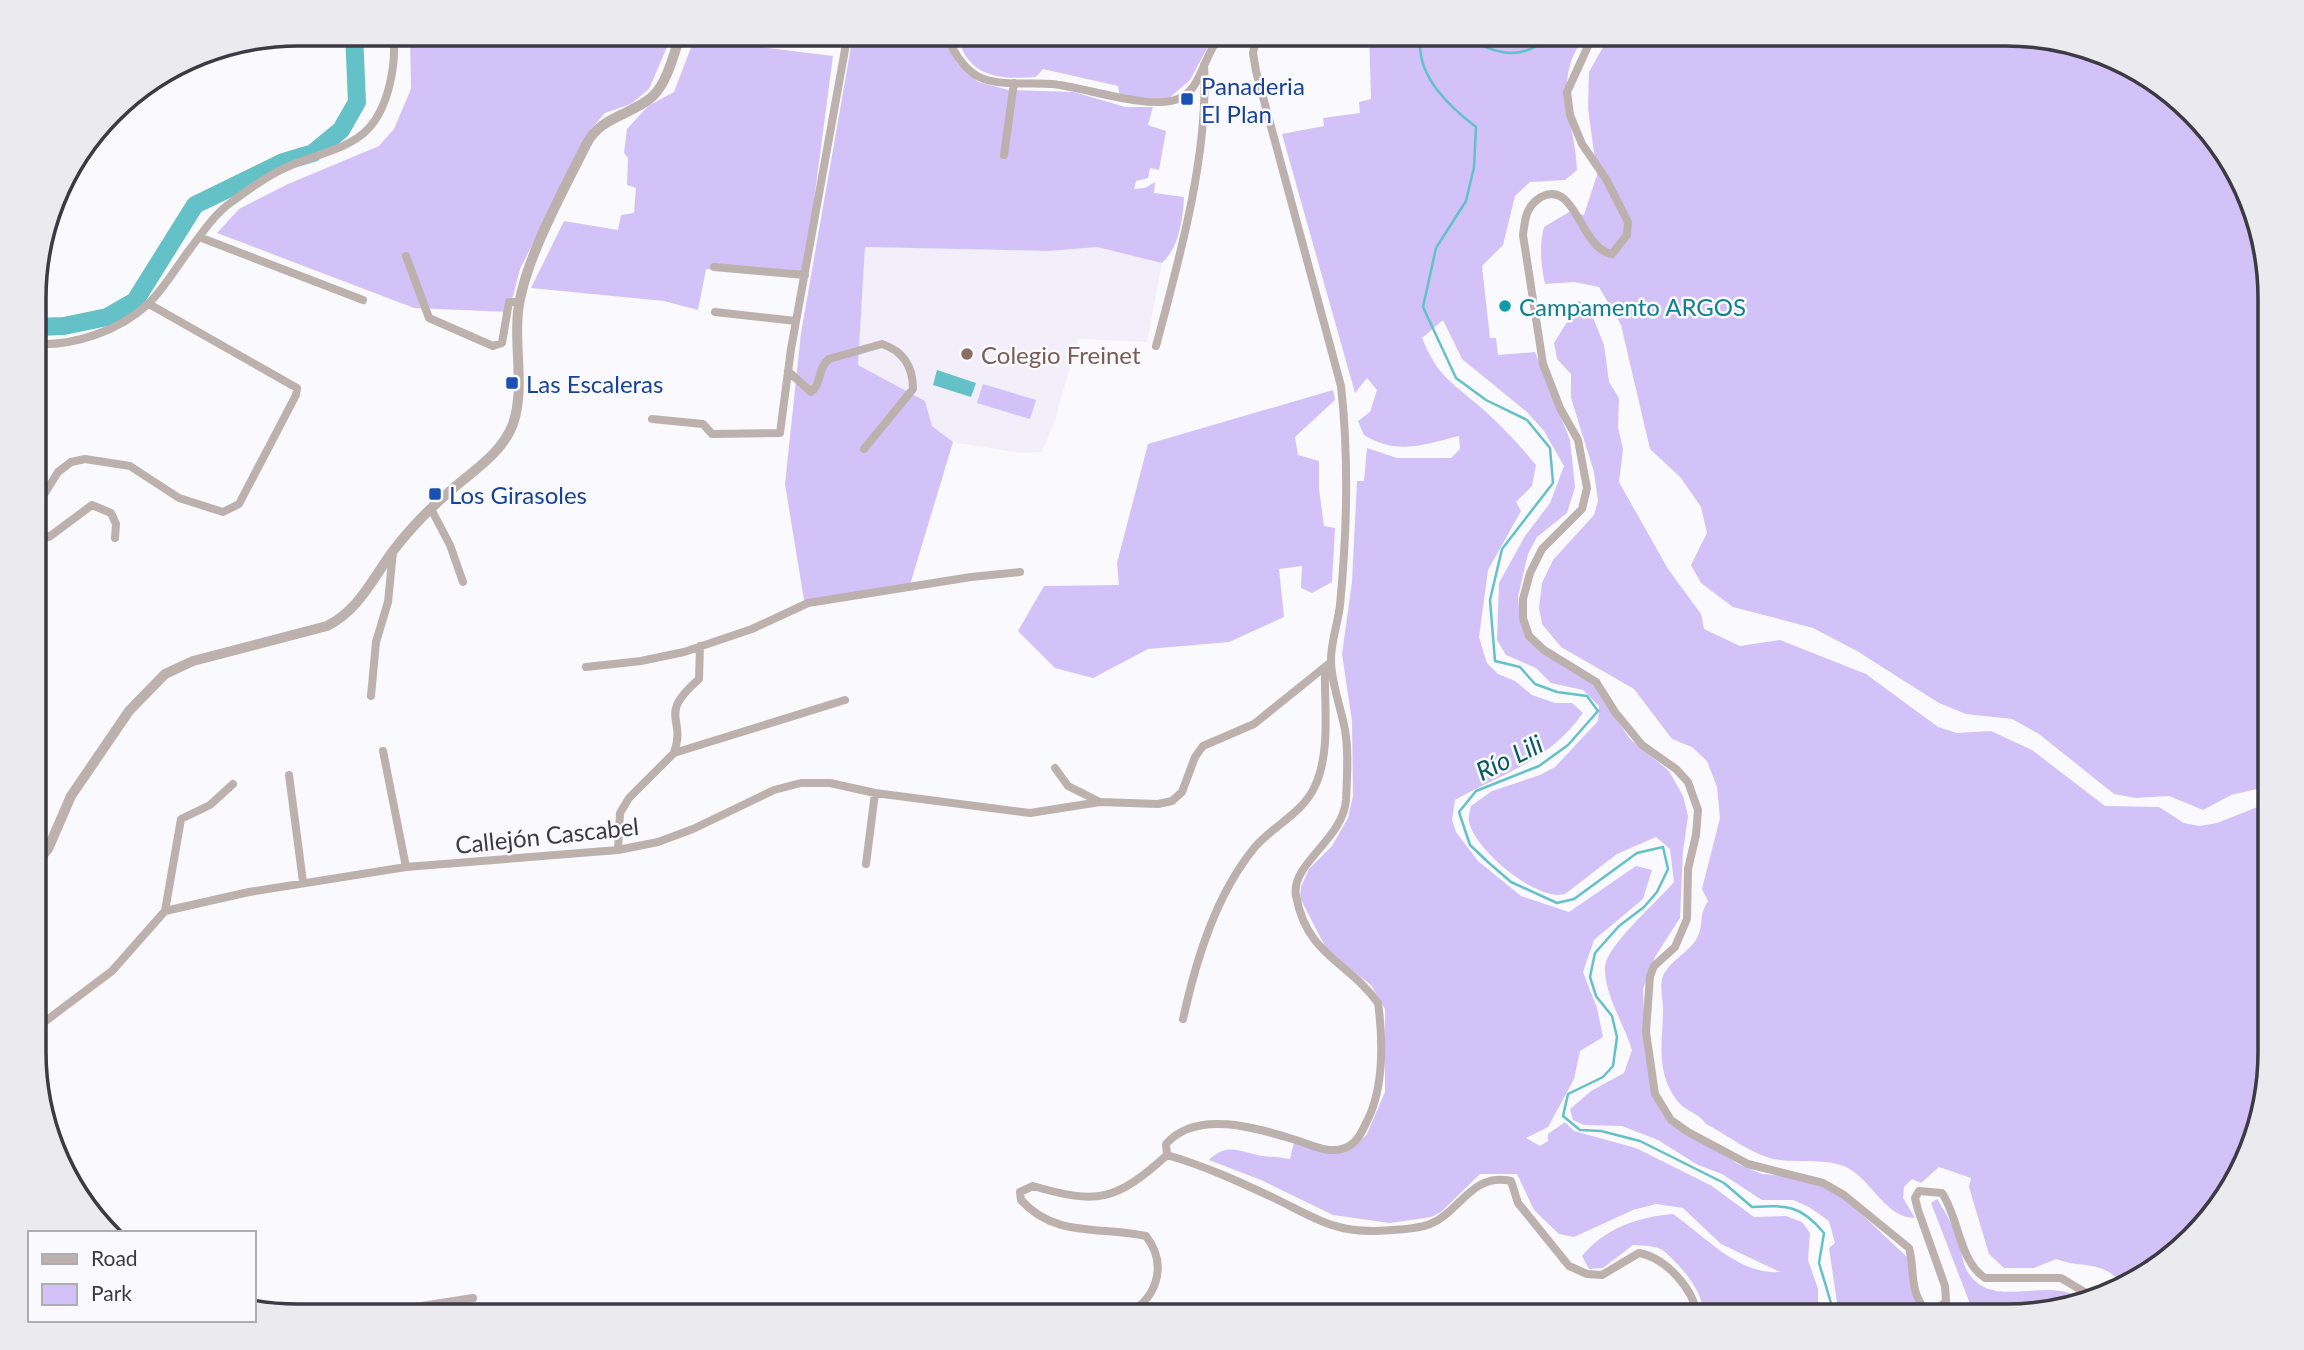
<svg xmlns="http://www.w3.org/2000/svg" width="2304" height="1350" font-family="Lato,sans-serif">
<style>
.built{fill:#f2effb}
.green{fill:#d2c2f8}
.water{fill:#63c1c7}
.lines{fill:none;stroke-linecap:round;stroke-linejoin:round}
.stream{stroke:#63c1c7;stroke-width:2.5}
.river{stroke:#63c1c7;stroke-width:18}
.minor{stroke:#bcb1ac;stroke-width:8}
.tertiary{stroke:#bcb1ac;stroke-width:10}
.transit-dot{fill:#1a4fb4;stroke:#faf9fd;stroke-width:2.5}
.culture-dot{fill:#0f9aa8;stroke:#faf9fd;stroke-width:2.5}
.education-dot{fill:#8d6e63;stroke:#faf9fd;stroke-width:2.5}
.labels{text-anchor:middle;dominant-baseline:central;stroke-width:5;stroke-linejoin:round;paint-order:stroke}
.transit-label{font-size:24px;fill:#164399;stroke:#faf9fd;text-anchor:start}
.culture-label{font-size:24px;fill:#0d838f;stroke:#faf9fd;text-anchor:start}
.education-label{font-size:24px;fill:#785e54;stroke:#faf9fd;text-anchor:start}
.street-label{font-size:24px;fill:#3d3a44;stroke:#faf9fd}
.water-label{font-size:26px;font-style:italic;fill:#085d61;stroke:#faf9fd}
.rim{fill:none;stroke:#3d3a44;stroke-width:3.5}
</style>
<rect width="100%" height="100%" fill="#faf9fd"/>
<path class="built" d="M865,247l184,4 48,-4 65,16 -15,79 -69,-3 -24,84 -12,29 -23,1 -66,-11 -21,-16 -7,-25 -67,-36z"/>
<path class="green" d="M410,33h263l-24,56 -18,15 -26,9 -14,16 -71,140 -11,43 -95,-4 -197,-75 22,-24 49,-25 91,-38 15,-17 17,-40z
M957,33h112l57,13 4,-13h89l-7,6 -22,41 -22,19 -48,-2 -2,-11 -75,-17 -7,8c-38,3 -70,0 -79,-44z
M1369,33h217c-5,9 -12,19 -15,29 -12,35 5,72 6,108l-12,10 -35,2 -15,14 -12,49 -21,21 8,72h6l2,17 37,-3 35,88 5,47 -8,26 -30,24 -9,17 -10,43 2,21 25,32 46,32 39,57 39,32 14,25 5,20 -5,35 -3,67 -25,39 -12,32 3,70 19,52 71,52 26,11 35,3 41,15 70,66 2,25 10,33h-81l-10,-68 6,-5 -6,-22 -20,-14 -16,-7h-31l-40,-26 -24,-9 -40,-25 -36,-14 -38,-1 -11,-5 -3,-11 21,-18 33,-18 8,-23c-8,-26 -28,-56 -27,-83 2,-22 53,-66 69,-85l-4,-33 -14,-12 -39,17 -52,40c-28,8 -90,-44 -96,-72 -1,-4 1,-11 2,-16l21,-15 48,-16 15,-8 43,-46 1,-15 -16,-16 -32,-7 -15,-15 -30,-13 -9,-15 2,-57 26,-47 25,-33 14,-37 -20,-35 -17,-19 -65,-53 -19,-39 -21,18c15,37 28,43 56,67 20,17 41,39 58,60l-4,21 -16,16 5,9 -33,59 -9,67 5,17 3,9 11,11 17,7 17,14 23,8h17l11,10c-35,49 -78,59 -128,87l-3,20 4,12 22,29 43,35 48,16 67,-46 16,4 -9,29 -49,41 -11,32 14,36 6,29 -23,14 -6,28 -26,48 -22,11 14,8 8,-5v-7l17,-12 9,9 62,17 76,38 42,31 32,-1 16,6 8,11 -2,27 10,29v27h-116c5,-21 -21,-50 -37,-64 -8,-7 -21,-6 -32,-7l-30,23 -14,1 -7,-13c23,-28 56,-39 91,-42 32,22 65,61 107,58l-59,-28 -38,-36 -27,-4 -23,6 -59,27 -15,-3 -25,-24 -17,-36h-37l-39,38 -10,5 -41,6 -57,-8 -72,-35 -52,-20c18,-18 31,-8 53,-4 9,1 19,1 28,3l4,-17 36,11 28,-10 9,-9 18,-42v-83l-14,-24 -43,-33 -28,-54 1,-11 8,-18 23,-23 16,-28 5,-22 -1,-75 -10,-67 10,-72 5,-101h7l3,-33 30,10h54l9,-9 -1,-13c-34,8 -61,20 -95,-1l-6,-14 12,-9 7,-22 -10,-12 -12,15 -73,-259 42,-8 -1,-8 37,-5 -1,-11 12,-3z
M1611,33h396l68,9 64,27 54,41 42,55 35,115v506l-39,9 -28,15 -34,-14 -33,2 -22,-4 -75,-60 -27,-15 -46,-5 -27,-11 -82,-52 -44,-23 -80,-21 -32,-24 -10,-18 16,-32 -6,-26 -20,-29 -31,-29 -29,-124 -22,-38 -25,-5 -29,2c-4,-19 -6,-38 -1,-57l25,-15 15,3 13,-40 -9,-67 1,-36z
M852,41l93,2 13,21 20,18 31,8 65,2 51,15h28l-5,18 18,6 -7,39 -9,-2 -2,10 -12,3 -2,8 11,-1 10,-6 -1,11 30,4c-1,23 -5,50 -22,66l-65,-16 -48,4 -184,-4 -7,118 67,36 7,25 21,16 -44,146 -105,12 -19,-116 16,-151z
M692,45l60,1 81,10 -29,220 -98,-7 -8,41 -34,-9 -133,-13 33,-67 54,9 3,-15 13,-2 2,-25 -9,-3 1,-27 -4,-5 3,-24 21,-23 26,-14z
M1580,301l12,14 12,30 5,37 10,16 -1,29 5,22 -4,33 49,87 33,45 3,15 36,17 40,-6 86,34 72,53 19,6 34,-2 41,19 73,56 54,1 25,16 15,3 18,-3 53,-21v268l-35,115 -42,55 -54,41 -16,5c-18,-27 -42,-17 -67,-27l-22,9h-30l-15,-14 -20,-67 2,-9 -32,-11 -18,16 -9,-4 -8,8 -1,11 12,20c-29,0 -42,-36 -67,-50 -22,-11 -50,-4 -74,-9 -23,-5 -48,-25 -68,-35 -12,-16 -21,-9 -34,-31 -16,-27 -9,-56 -9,-84 0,-13 -5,-26 2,-37 9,-14 27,-22 33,-36 6,-13 0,-19 10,-35l-6,-12 18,-71 -3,-31 -10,-26 -15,-14 -20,-8 -38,-50 -73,-42 -19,-23 -3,-16 3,-25 11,-23 41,-45 4,-14 -4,-29 -23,-74v-24l-14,-15 -3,-16 15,-24 5,-2v-14z
M983,384l53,16 -6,19 -53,-16z
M1333,390l2,10 -40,37 3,18 21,6v28l5,37 11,2 -3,54 -20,11 -11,-5 1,-22 -23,3 5,48 -55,25 -81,7 -55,29 -38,-10 -37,-37 26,-45 75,-1 -2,-22 31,-119z
M1937,1199c9,14 17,28 22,44 3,10 4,23 10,31 26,37 79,1 112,25l-57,17h-63l6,-6 2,-9 -38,-98z"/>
<path class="water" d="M937,370l39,13 -5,14 -38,-12z"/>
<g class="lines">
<path class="stream" d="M1433,33l-13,12c0,34 30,62 56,82l-2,40 -8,34 -30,47 -13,59 33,71 30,22 41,20 23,28 3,35 -51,66 -12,51 5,61 25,6 15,17 22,8 30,4 11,15 -30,34 -29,21 -63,25 -17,21 11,33 19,18 22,19 46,21 17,-4 63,-46 26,-6 5,22 -11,23 -13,15 -25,19 -24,27 -5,24 6,19 16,20 5,21 -4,29 -10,11 -35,17 -5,22 17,14 21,1 39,10 84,42 28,24c35,-2 49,-2 72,26l-5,30 12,40 -2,13
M1455,33c37,18 64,34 98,0"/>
<path class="river" d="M35,327l29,-1 43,-9 28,-16 60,-96 88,-43 30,-9 28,-23 16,-28 -3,-69"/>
<path class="minor" d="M945,33c8,17 16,33 32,43 20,11 53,6 75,8 32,3 93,25 123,16 29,-8 27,-50 50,-67
M1594,33l-27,59 3,23 12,29 24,35 22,43 -1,13 -15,19c-32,-5 -36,-75 -71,-57 -15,9 -16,22 -18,38l20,129 17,44 18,32 9,48 -5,21 -40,40 -12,24 -7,26v19l6,18 15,14 52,32 19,30 27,33 34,24 12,13 10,28 -2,25 -8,34 -1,50 -12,28 -21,19 -4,10 -4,56 9,62 16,26 17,12 60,32 75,19 21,12 65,53c6,22 0,41 15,60l13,2 9,-9 -1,-15 -27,-76 -3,-12 4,-7 23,2c17,25 17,68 43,85h76l30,18
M1004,155l10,-72
M199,237l164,63
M406,256l23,62 64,28 9,-3 7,-41h10
M714,267l91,8
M715,312l81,9
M35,344c39,2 84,-13 113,-40 16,-15 29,-38 42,-55 13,-17 25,-36 43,-48 16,-12 35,-26 54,-34 26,-12 61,-17 81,-38 21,-22 29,-67 25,-96
M1156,346c23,-86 53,-192 48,-281
M788,371l23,21c11,-7 6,-24 18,-33l53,-15c21,7 31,23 31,45l-49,60
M652,419l51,5 9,10 68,-1 11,-84 57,-316
M35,509l23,-37 13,-10 14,-3 45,7 49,32 44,14 16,-8 57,-109 1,-7 -148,-84
M431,509l19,36 13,37
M35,532l14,5 43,-32 19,8 5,11 -1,14
M586,667l55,-6 43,-9 68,-23 56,-26 163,-26 49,-5
M371,696l5,-54 12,-40 5,-51
M383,751l23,116
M674,753c13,-37 -18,-36 25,-74l1,-33
M1055,768l13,18 32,16
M289,775l14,107
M618,850l2,-37 9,-15 45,-45 171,-53
M866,864l9,-71
M165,911l16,-92 29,-14 23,-21
M1183,1019c13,-59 33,-125 72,-172 19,-22 48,-34 60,-61 16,-34 9,-82 10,-118
M35,1029l77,-58 53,-60 84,-19 157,-25 212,-17 40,-8 35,-13 81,-39 27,-7h29l45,10 155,20 70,-11 58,2 14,-3 10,-9 13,-35 8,-11 51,-22 77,-62
M1167,1155c38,11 73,27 109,44 37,18 57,33 100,32 16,-1 39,-1 54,-7 30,-12 42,-52 81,-43l7,22 51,63 18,8 15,1 37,-22c27,5 55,36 58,63
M254,1310l7,2
M1123,1316c33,-14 46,-50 23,-80 -46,-10 -91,2 -125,-36l-1,-8 13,-6c65,19 83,15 134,-31l-1,-11c31,-36 94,-15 133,-3 15,5 30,13 46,7 13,-5 17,-17 23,-29 16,-33 15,-80 10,-116 -29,-41 -71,-47 -82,-107 -6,-32 47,-56 50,-96 1,-22 3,-48 -1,-70 -4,-22 -13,-45 -14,-67 -1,-19 7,-39 9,-58 7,-72 9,-147 1,-219l-85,-315 -3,-18 4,-20
M351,1317l122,-19"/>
<path class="tertiary" d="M35,864l13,-15 23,-53 58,-85 36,-37 28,-13 134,-35c32,-16 46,-48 66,-75 16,-21 35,-41 55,-58 23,-21 54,-39 65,-69 12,-35 1,-76 5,-112 5,-49 45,-121 68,-167 14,-29 45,-29 67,-49 15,-15 21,-43 28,-63"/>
</g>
<g class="transit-dot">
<rect x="1180" y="92" width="14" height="14" rx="3.5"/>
<rect x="505" y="376" width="14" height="14" rx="3.5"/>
<rect x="428" y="487" width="14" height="14" rx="3.5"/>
</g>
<circle class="culture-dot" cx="1505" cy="306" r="7"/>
<circle class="education-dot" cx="967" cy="354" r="7"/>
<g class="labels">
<g class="transit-label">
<text x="1201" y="85">Panaderia<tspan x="1201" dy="28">El Plan</tspan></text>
<text x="526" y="383">Las Escaleras</text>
<text x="449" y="494">Los Girasoles</text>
</g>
<g class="culture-label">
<text x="1519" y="306">Campamento ARGOS</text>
</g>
<g class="education-label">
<text x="981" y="354">Colegio Freinet</text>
</g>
<g class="street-label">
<text transform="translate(547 835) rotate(-6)">Callejón Cascabel</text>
</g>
<g class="water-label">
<text transform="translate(1509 757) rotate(-26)">Río Lili</text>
</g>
</g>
<path d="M0 0H2304V1350H0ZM298 46H2006A252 252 0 0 1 2258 298V1052A252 252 0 0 1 2006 1304H298A252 252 0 0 1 46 1052V298A252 252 0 0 1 298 46Z" fill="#ebeaee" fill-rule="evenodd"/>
<path class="rim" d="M298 46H2006A252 252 0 0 1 2258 298V1052A252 252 0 0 1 2006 1304H298A252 252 0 0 1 46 1052V298A252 252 0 0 1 298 46Z"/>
<rect x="28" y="1231" width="228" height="91" fill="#faf9fd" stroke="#aeadb3" stroke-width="2"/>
<rect x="42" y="1254" width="35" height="10" fill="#bcb1ac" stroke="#aeadb3" stroke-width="2"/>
<text x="91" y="1266" font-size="21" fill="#3d3a44">Road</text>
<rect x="42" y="1284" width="35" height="21" fill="#d2c2f8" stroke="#aeadb3" stroke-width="2"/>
<text x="91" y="1301" font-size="21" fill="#3d3a44">Park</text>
</svg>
